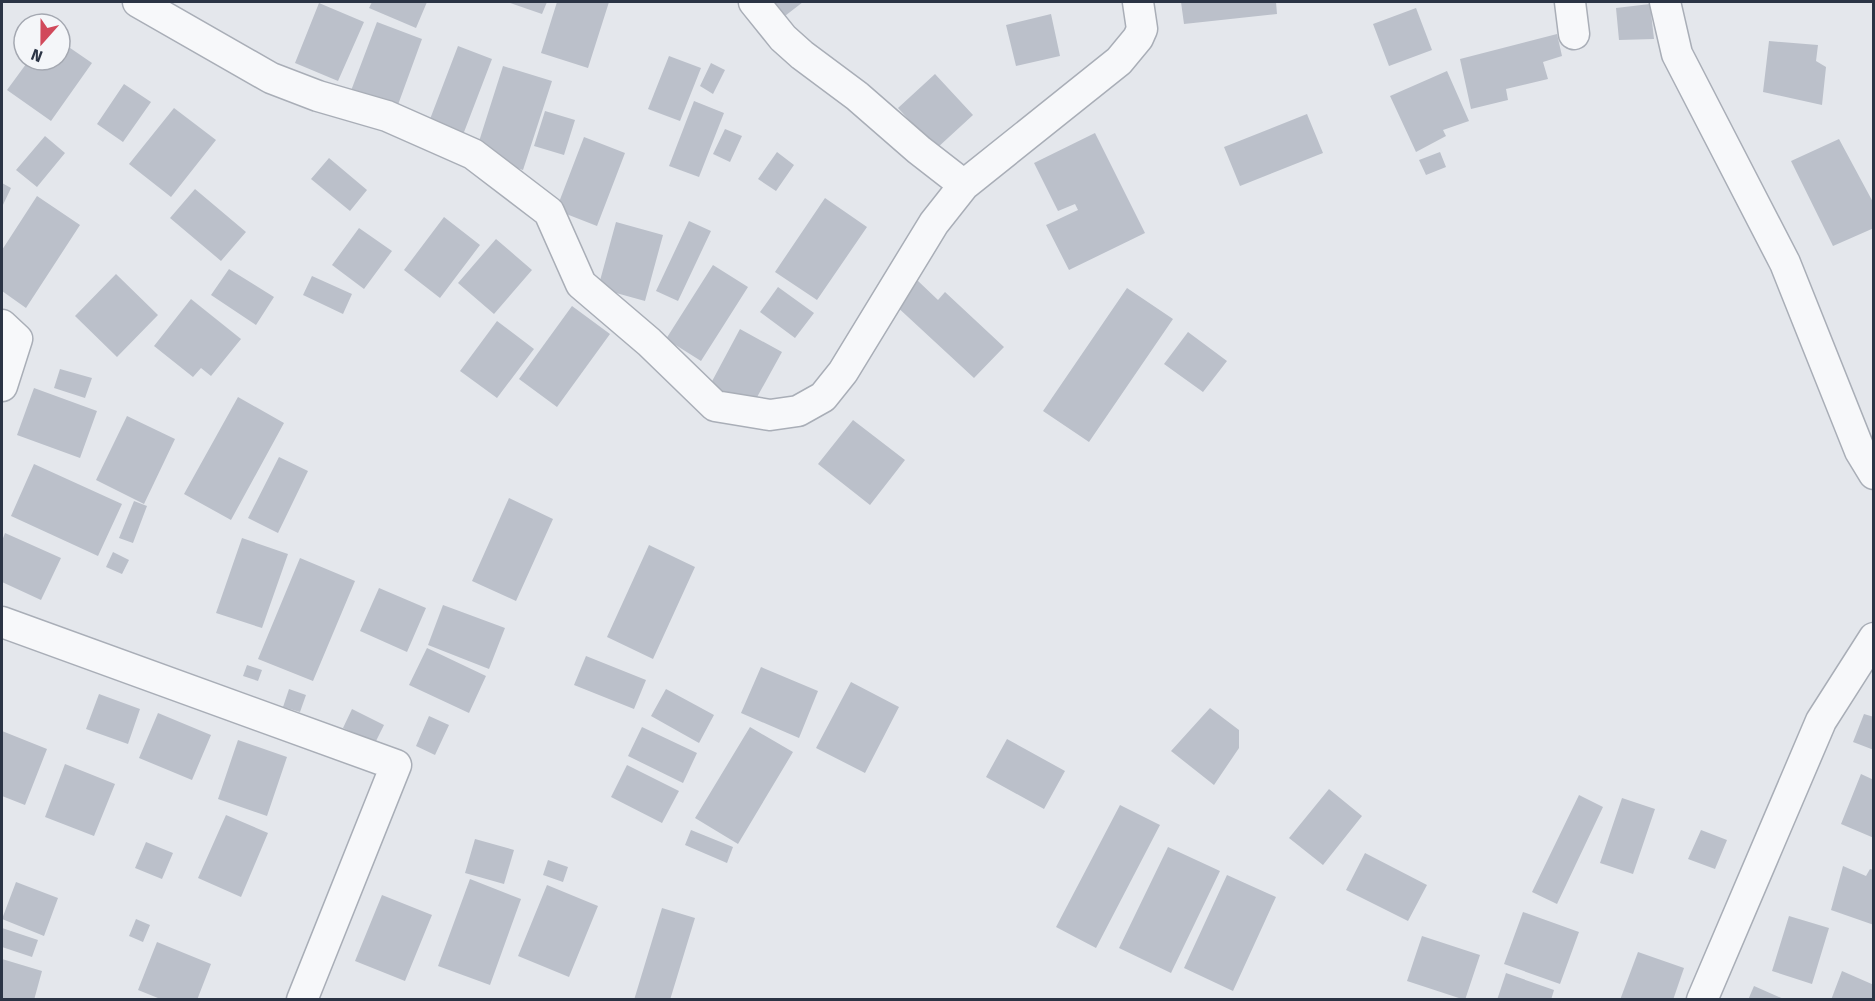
<svg xmlns="http://www.w3.org/2000/svg" width="1875" height="1001" font-family="'Fira Sans',sans-serif">
<style>
.building{fill:#bbc0ca}
.lines{fill:none;stroke-linecap:round;stroke-linejoin:round}
.street-casing{stroke:#a9aeb7;stroke-width:33}
.street{stroke:#f7f8fa;stroke-width:30}
</style>
<rect width="100%" height="100%" fill="#e4e7ec"/>
<path class="building" d="M372,2h55l-11,26 -47,-20z
M507,2h40l-5,12z
M557,2h52l-21,66 -47,-15z
M766,2h37l-22,17z
M1181,2h95l1,12 -93,10z
M319,3l45,19 -26,59 -43,-18z
M1650,4l4,35 -35,1 -3,-32z
M1416,8l16,42 -43,16 -16,-42z
M1051,14l9,42 -44,10 -10,-41z
M377,22l45,17 -27,74 -46,-17z
M1557,34l5,22 -19,6 5,17 -42,10 2,11 -37,9 -11,-50z
M60,41l32,22 -41,58 -44,-31 22,-30h31z
M1769,41l49,4 -2,16 10,6 -4,38 -59,-13z
M458,46l34,13 -31,81 -34,-13z
M669,56l32,12 -21,53 -32,-12z
M711,63l14,7 -12,24 -13,-8z
M503,66l49,15 -29,89 -48,-16z
M1447,71l22,50 -26,9 3,6 -30,16 -26,-56z
M935,74l38,41 -37,34 -38,-41z
M124,84l27,18 -28,40 -26,-18z
M694,101l30,12 -25,64 -30,-11z
M174,108l42,32 -45,57 -42,-33z
M545,111l30,9 -11,35 -30,-9z
M1307,114l16,39 -83,33 -16,-39z
M725,129l17,7 -12,26 -17,-8z
M1095,133l50,100 -76,37 -23,-45 32,-15 -3,-6 -17,7 -24,-48z
M45,136l20,17 -28,34 -21,-17z
M584,137l41,16 -28,73 -41,-16z
M1839,139l35,65v24l-41,18 -42,-85z
M777,152l17,13 -18,26 -18,-12z
M1440,152l6,15 -20,8 -7,-15z
M329,158l38,32 -17,21 -39,-32z
M2,183l9,5 -9,19z
M195,189l51,43 -25,29 -51,-43z
M37,196l43,29 -54,83 -24,-17v-41z
M825,198l42,29 -50,73 -42,-28z
M444,217l36,28 -40,53 -36,-28z
M689,221l22,10 -33,70 -22,-10z
M616,222l47,13 -18,66 -47,-13z
M359,228l33,23 -28,38 -32,-24z
M496,239l36,31 -38,44 -36,-31z
M713,265l35,22 -47,74 -35,-22z
M229,269l45,28 -18,28 -45,-30z
M116,274l42,41 -41,42 -42,-41z
M312,276l40,18 -9,20 -40,-19z
M917,280l21,20 7,-8 59,55 -30,31 -80,-74z
M778,287l36,26 -19,25 -35,-26z
M1127,288l46,31 -84,123 -46,-31z
M191,299l50,40 -30,37 -10,-8 -8,9 -39,-31z
M572,306l38,28 -53,73 -38,-28z
M497,321l37,28 -37,49 -37,-27z
M740,329l42,23 -31,56 -41,-23z
M1188,332l39,29 -24,31 -39,-28z
M60,369l32,9 -7,20 -31,-10z
M34,388l63,23 -17,47 -63,-23z
M238,397l46,26 -53,97 -47,-26z
M127,416l48,23 -31,65 -48,-24z
M853,420l52,40 -35,45 -52,-41z
M279,457l29,14 -30,62 -30,-15z
M34,464l88,40 -24,52 -87,-40z
M509,498l44,21 -37,82 -44,-20z
M134,501l13,5 -14,37 -14,-5z
M5,533l56,25 -20,42 -39,-18v-41z
M242,538l46,16 -26,74 -46,-15z
M649,545l46,22 -42,92 -46,-22z
M113,552l16,8 -7,14 -16,-7z
M300,558l55,23 -42,100 -55,-22z
M379,588l47,20 -19,44 -47,-21z
M443,605l62,23 -16,41 -61,-24z
M427,648l59,28 -17,37 -60,-28z
M586,656l60,24 -12,29 -60,-24z
M247,665l15,5 -4,11 -15,-5z
M761,667l57,24 -19,47 -58,-25z
M851,682l48,25 -34,66 -49,-25z
M289,689l17,6 -6,17 -17,-5z
M666,689l48,26 -15,28 -48,-27z
M99,694l41,15 -12,35 -42,-15z
M1210,708l29,22v18l-25,37 -43,-34z
M352,709l32,16 -9,18 -32,-15z
M158,713l53,22 -19,45 -53,-22z
M1864,714l10,3v33l-21,-8z
M429,716l20,9 -14,30 -19,-9z
M642,727l55,26 -14,30 -55,-27z
M750,727l43,25 -55,92 -43,-26z
M2,731l45,18 -22,56 -23,-9z
M1007,739l58,32 -21,38 -58,-32z
M238,740l49,17 -20,59 -49,-17z
M65,764l50,20 -21,52 -49,-19z
M627,765l52,26 -17,32 -51,-26z
M1861,774l13,6v58l-33,-14z
M1329,789l33,27 -39,49 -34,-27z
M1579,795l24,12 -46,97 -25,-12z
M1622,798l33,11 -22,65 -33,-11z
M1120,805l40,20 -64,123 -40,-21z
M226,815l42,18 -27,64 -43,-19z
M691,830l42,17 -6,16 -42,-18z
M1701,830l26,10 -12,29 -27,-10z
M475,839l39,11 -10,34 -39,-11z
M146,842l27,11 -11,26 -27,-11z
M1168,847l52,24 -49,102 -52,-25z
M1365,853l62,32 -19,36 -62,-31z
M548,860l20,7 -5,15 -20,-7z
M1843,866l23,10 4,-7 4,1v55l-43,-15z
M1227,875l49,22 -43,94 -49,-23z
M470,879l51,20 -31,86 -52,-19z
M16,882l42,16 -14,38 -42,-17z
M547,885l51,21 -29,71 -51,-21z
M382,895l50,20 -27,66 -50,-20z
M662,908l33,10 -25,82h-36z
M1523,912l56,20 -19,52 -56,-20z
M1789,916l40,12 -17,56 -40,-13z
M136,919l14,6 -7,17 -14,-6z
M2,928l36,12 -6,17 -30,-10z
M1422,936l58,19 -15,45 -58,-19z
M157,942l54,22 -14,36h-34l-25,-10z
M1638,952l46,16 -11,32h-53z
M2,959l40,12 -8,29h-32z
M1842,971l32,14v15h-43z
M1506,973l48,17 -3,10h-54z
M1754,986l32,14h-38z"/>
<g class="lines">
<defs>
<path id="street" d="M138,2l133,76 47,18 69,20 86,38 76,58 32,72 68,58 66,64 55,9 28,-4 25,-14 20,-25 91,-149 30,-38 155,-124 19,-23 4,-9 -4,-27
M754,2l29,36 19,17 55,41 62,54 45,35
M1570,2l4,32
M1665,2l12,52 108,209 75,188 14,23
M2,325l15,14 -15,47
M2,622l394,143 -94,235
M1702,1000l119,-279 53,-83"/>
</defs>
<use href="#street" class="street-casing"/>
<use href="#street" class="street"/>
</g>
<rect width="1875" height="1001" fill="none" stroke="#2b3445" stroke-width="6"/>
<g transform="translate(42 42) rotate(201)"><circle r="28" fill="#f4f6f9" stroke="#a4a8b1" stroke-width="1.5"/>
<path d="M0-4.5L10 22L0 15L-10 22Z" fill="#d1495b"/>
<text y="-9" font-size="16" font-weight="bold" text-anchor="middle" fill="#2b3445">N</text>
</g>
</svg>
